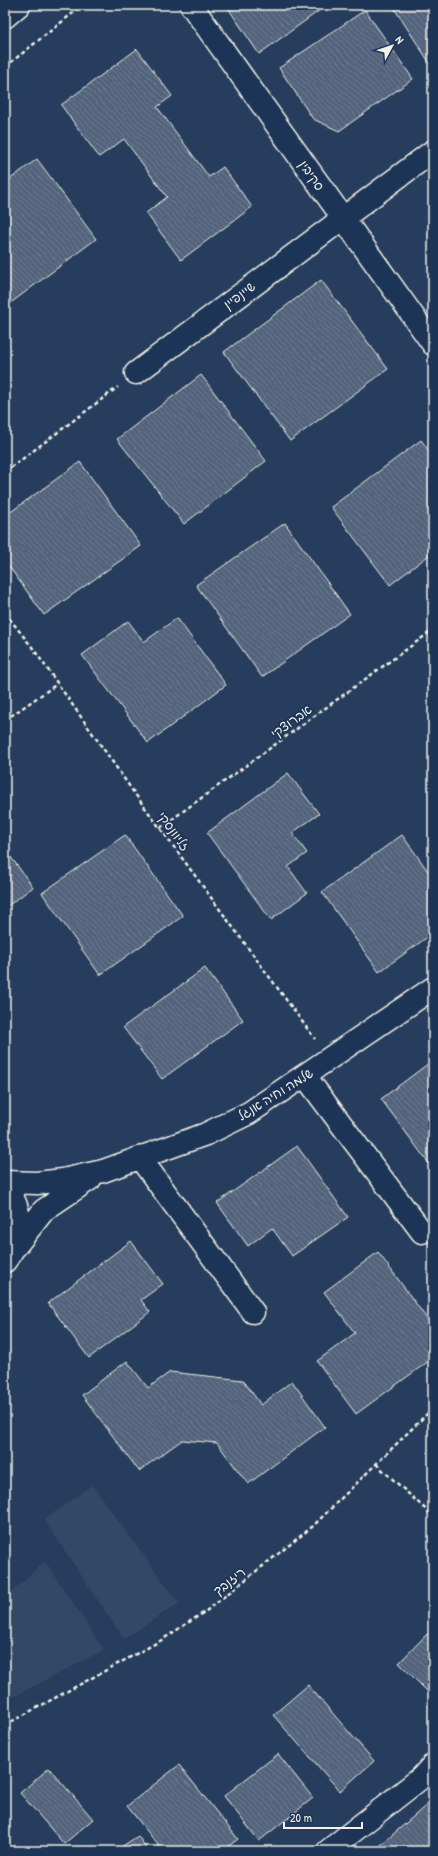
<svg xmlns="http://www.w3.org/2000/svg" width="438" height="1856" font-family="'Patrick Hand','Playpen Sans Hebrew',sans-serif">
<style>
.built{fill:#334966}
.building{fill:url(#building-back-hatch);stroke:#f4f1e8}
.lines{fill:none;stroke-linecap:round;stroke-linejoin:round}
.minor-casing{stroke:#f4f1e8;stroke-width:25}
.path{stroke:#f4f1e8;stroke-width:2.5;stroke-dasharray:4 3;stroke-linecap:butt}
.minor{stroke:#1d3557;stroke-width:22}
.labels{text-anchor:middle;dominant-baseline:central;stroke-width:3.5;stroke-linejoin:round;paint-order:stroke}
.street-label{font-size:13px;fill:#f4f1e8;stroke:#1d3557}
</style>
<defs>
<pattern id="building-back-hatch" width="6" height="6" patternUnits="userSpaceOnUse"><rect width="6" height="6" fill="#52647b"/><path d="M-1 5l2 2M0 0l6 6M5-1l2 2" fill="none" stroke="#6c7b8e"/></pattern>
</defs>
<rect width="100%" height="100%" fill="#263d5d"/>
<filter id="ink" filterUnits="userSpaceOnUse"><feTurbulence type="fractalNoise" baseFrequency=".025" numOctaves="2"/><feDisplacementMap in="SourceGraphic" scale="8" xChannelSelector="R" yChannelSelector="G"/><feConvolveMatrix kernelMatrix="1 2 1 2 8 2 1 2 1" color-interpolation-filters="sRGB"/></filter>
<g filter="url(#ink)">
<path class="built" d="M92,1485l87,118 -55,36 -80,-119z
M45,1561l59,89 -99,51v-103z"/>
<path class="building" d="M226,5h101l-68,49z
M392,5h41v63z
M365,10l48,69 -74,52 -26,-12 -34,-51z
M137,49l35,47 -15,11 52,70 14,-10 29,40 -71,53 -35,-47 21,-16 -43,-58 -25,18 -38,-52z
M37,159l59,80 -88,66 -3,-3v-119z
M321,280l67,89 -98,72 -66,-89z
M201,375l65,86 -82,63 -67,-85z
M421,440l12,16v96l-43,33 -59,-78z
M80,462l61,84 -97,69 -39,-54v-45z
M285,523l65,91 -88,63 -66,-92z
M177,618l49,67 -78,58 -66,-88 46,-34 16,21z
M288,773l31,41 -27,19 15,20 -19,14 19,26 -36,27 -64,-87z
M125,835l58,81 -83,59 -58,-82z
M402,835l31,43v55l-54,39 -57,-80z
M5,849l28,38 -28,21z
M205,968l38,52 -81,59 -39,-52z
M433,1060v109l-52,-70z
M297,1146l51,71 -56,39 -20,-28 -24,18 -31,-43z
M131,1241l32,43 -22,16 9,12 -61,46 -41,-55z
M378,1252l55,75v31l-77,56 -39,-53 38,-28 -31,-41z
M127,1361l21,27 22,-16 73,8 18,25 31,-24 33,46 -77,57 -31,-41 -35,-3 -43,31 -57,-76z
M427,1634l6,6v57l-34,-34z
M308,1685l66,76 -34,30 -67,-76z
M278,1754l35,44 -54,43 -35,-45z
M179,1765l59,74 -16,12h-59l-36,-45z
M49,1768l44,51 -29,25 -44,-51z
M430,1802l3,3v46h-59z
M138,1836l10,15h-33z"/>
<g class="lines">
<defs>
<path id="minor" d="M191,5l242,339
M5,17l14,-12
M136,373l297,-222
M305,1076l117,156
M140,1158l113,154
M5,1182l32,1 26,-3 40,-9 103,-37 43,-21 184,-125
M5,1187c19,22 18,52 0,74
M15,1247l29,-37 46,-31
M328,1851l93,-73 12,-13"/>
</defs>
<use href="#minor" class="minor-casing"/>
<path class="path" d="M5,67l78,-62
M5,472l113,-85
M5,613l27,34 103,147 180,245
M5,720l52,-36
M160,828l273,-198
M376,1464l57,52
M5,1725l155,-84 46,-30 106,-84 121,-119"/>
<use href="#minor" class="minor"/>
</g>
</g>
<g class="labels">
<g class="street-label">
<text transform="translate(312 175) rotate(55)">סקיבין</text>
<text transform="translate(239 295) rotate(-37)">שיינפיין</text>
<text transform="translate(291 721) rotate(-36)">אברוצקי</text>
<text transform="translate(174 831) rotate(54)">זליוונסקי</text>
<text transform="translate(275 1094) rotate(-32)">שלמה וחיה אנגל</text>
<text transform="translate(229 1581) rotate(-38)">ריזנבך</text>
</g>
</g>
<rect width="438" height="1856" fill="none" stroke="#1d3557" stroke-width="20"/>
<rect x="10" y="10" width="418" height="1836" fill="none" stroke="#f4f1e8" stroke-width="1.5" filter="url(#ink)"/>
<g transform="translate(392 46) rotate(50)" stroke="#1d3557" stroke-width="3" paint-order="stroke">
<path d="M0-3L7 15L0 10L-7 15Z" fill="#f4f1e8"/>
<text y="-6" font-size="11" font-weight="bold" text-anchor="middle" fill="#f4f1e8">N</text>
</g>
<path d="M284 1822v6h78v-6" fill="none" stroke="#f4f1e8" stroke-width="2"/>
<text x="290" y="1822" font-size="12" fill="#f4f1e8" stroke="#1d3557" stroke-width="3" paint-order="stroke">20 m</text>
</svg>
